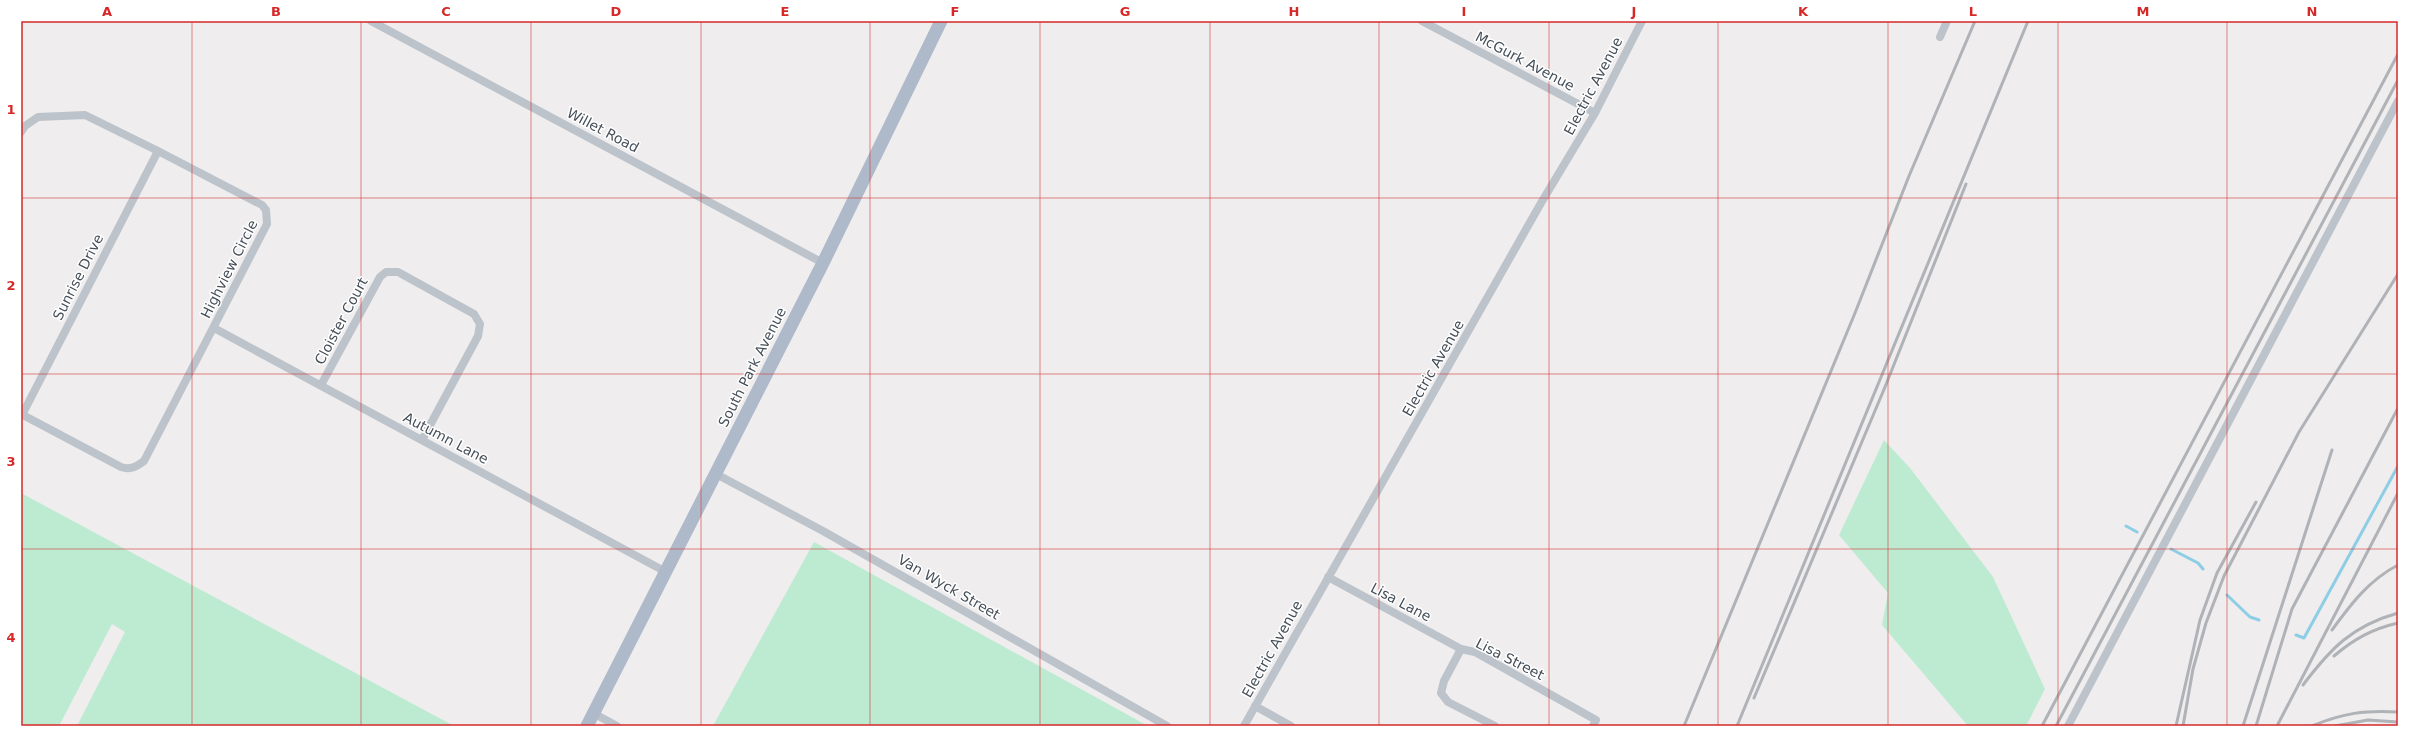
<svg xmlns="http://www.w3.org/2000/svg" width="2419" height="747" font-family="'DejaVu Sans',sans-serif">
<style>
.green{fill:#bdebd2}
.lines{fill:none;stroke-linecap:round;stroke-linejoin:round}
.stream{stroke:#8dcde5;stroke-width:3}
.minor{stroke:#bcc3cb;stroke-width:8}
.primary{stroke:#aebaca;stroke-width:13}
.rail{stroke:#afb2b7;stroke-width:3}
.grid{fill:none;stroke:#d62828;stroke-width:1;stroke-opacity:0.55}
.labels{text-anchor:middle;dominant-baseline:central;stroke-width:3;stroke-linejoin:round;paint-order:stroke}
.street-label{font-size:14px;fill:#464f59;stroke:#fff}
.neatline{fill:none;stroke:#d62828;stroke-width:1.5}
.grid-label{font-size:13px;text-anchor:middle;font-weight:bold;fill:#d62828}
</style>
<rect width="100%" height="100%" fill="#efeded"/>
<path class="green" d="M1884,440l26,28 83,109 52,112 -19,37h-58l-86,-101 6,-32 -49,-58z
M21,493l433,233h-377l48,-94 -13,-8 -53,102h-38z
M814,542l334,184h-435z"/>
<g class="lines">
<path class="stream" d="M2126,526l11,6
M2171,549l27,14 5,6
M2227,595l23,22 9,3
M2296,635l8,3 94,-172"/>
<path class="minor" d="M371,21l452,242
M1422,21l173,92
M1940,37l7,-16
M21,132l4,-6 13,-9 47,-2 73,36 104,54 4,5 1,14 -123,237c-8,6 -14,9 -23,6l-100,-53
M214,328l452,244
M321,385l59,-108 6,-5h12l76,42 6,10 -2,12 -56,104
M22,415l136,-264
M716,474l107,57 344,195
M1328,577l133,72
M1255,706l36,20
M593,713l24,13
M1244,726l297,-523 54,-90 47,-92
M1495,726l-47,-24 -7,-9 3,-12 17,-32 14,3 121,68 -3,6
M2068,726l330,-625"/>
<path class="primary" d="M587,726l236,-463 118,-242"/>
<path class="rail" d="M2332,630c19,-26 37,-50 66,-65
M2334,656c20,-17 38,-27 64,-33
M2303,685c28,-37 49,-59 95,-72
M1754,698l131,-311 81,-203
M1684,726l171,-413 54,-137 66,-155
M1737,726l291,-705
M2042,726l356,-672
M2056,726l342,-646
M2176,726l24,-106 17,-47 39,-71
M2183,726l10,-57 13,-46 18,-47 75,-144 99,-158
M2243,726l89,-276
M2256,726l36,-117 106,-201
M2277,726l121,-233
M2312,726c31,-13 53,-16 86,-14
M2335,726l33,-6 30,2"/>
</g>
<path class="grid" d="M192,21v705M361,21v705M531,21v705M701,21v705M870,21v705M1040,21v705M1210,21v705M1379,21v705M1549,21v705M1718,21v705M1888,21v705M2058,21v705M2227,21v705M21,198h2377M21,374h2377M21,549h2377"/>
<g class="labels">
<g class="street-label">
<text transform="translate(1525 61) rotate(28)">McGurk Avenue</text>
<text transform="translate(1593 86) rotate(-62)">Electric Avenue</text>
<text transform="translate(603 130) rotate(28)">Willet Road</text>
<text transform="translate(229 269) rotate(-63)">Highview Circle</text>
<text transform="translate(78 277) rotate(-63)">Sunrise Drive</text>
<text transform="translate(341 321) rotate(-62)">Cloister Court</text>
<text transform="translate(752 367) rotate(-63)">South Park Avenue</text>
<text transform="translate(1433 368) rotate(-60)">Electric Avenue</text>
<text transform="translate(446 438) rotate(28)">Autumn Lane</text>
<text transform="translate(949 587) rotate(30)">Van Wyck Street</text>
<text transform="translate(1401 602) rotate(28)">Lisa Lane</text>
<text transform="translate(1272 649) rotate(-61)">Electric Avenue</text>
<text transform="translate(1510 659) rotate(27)">Lisa Street</text>
</g>
</g>
<rect width="2419" height="747" fill="none" stroke="#ffffff" stroke-width="44"/>
<rect x="22" y="22" width="2375" height="703" class="neatline"/>
<g class="grid-label">
<text x="107" y="16">A</text>
<text x="276" y="16">B</text>
<text x="446" y="16">C</text>
<text x="616" y="16">D</text>
<text x="785" y="16">E</text>
<text x="955" y="16">F</text>
<text x="1125" y="16">G</text>
<text x="1294" y="16">H</text>
<text x="1464" y="16">I</text>
<text x="1634" y="16">J</text>
<text x="1803" y="16">K</text>
<text x="1973" y="16">L</text>
<text x="2143" y="16">M</text>
<text x="2312" y="16">N</text>
<text x="11" y="114">1</text>
<text x="11" y="290">2</text>
<text x="11" y="466">3</text>
<text x="11" y="642">4</text>
</g>
</svg>
